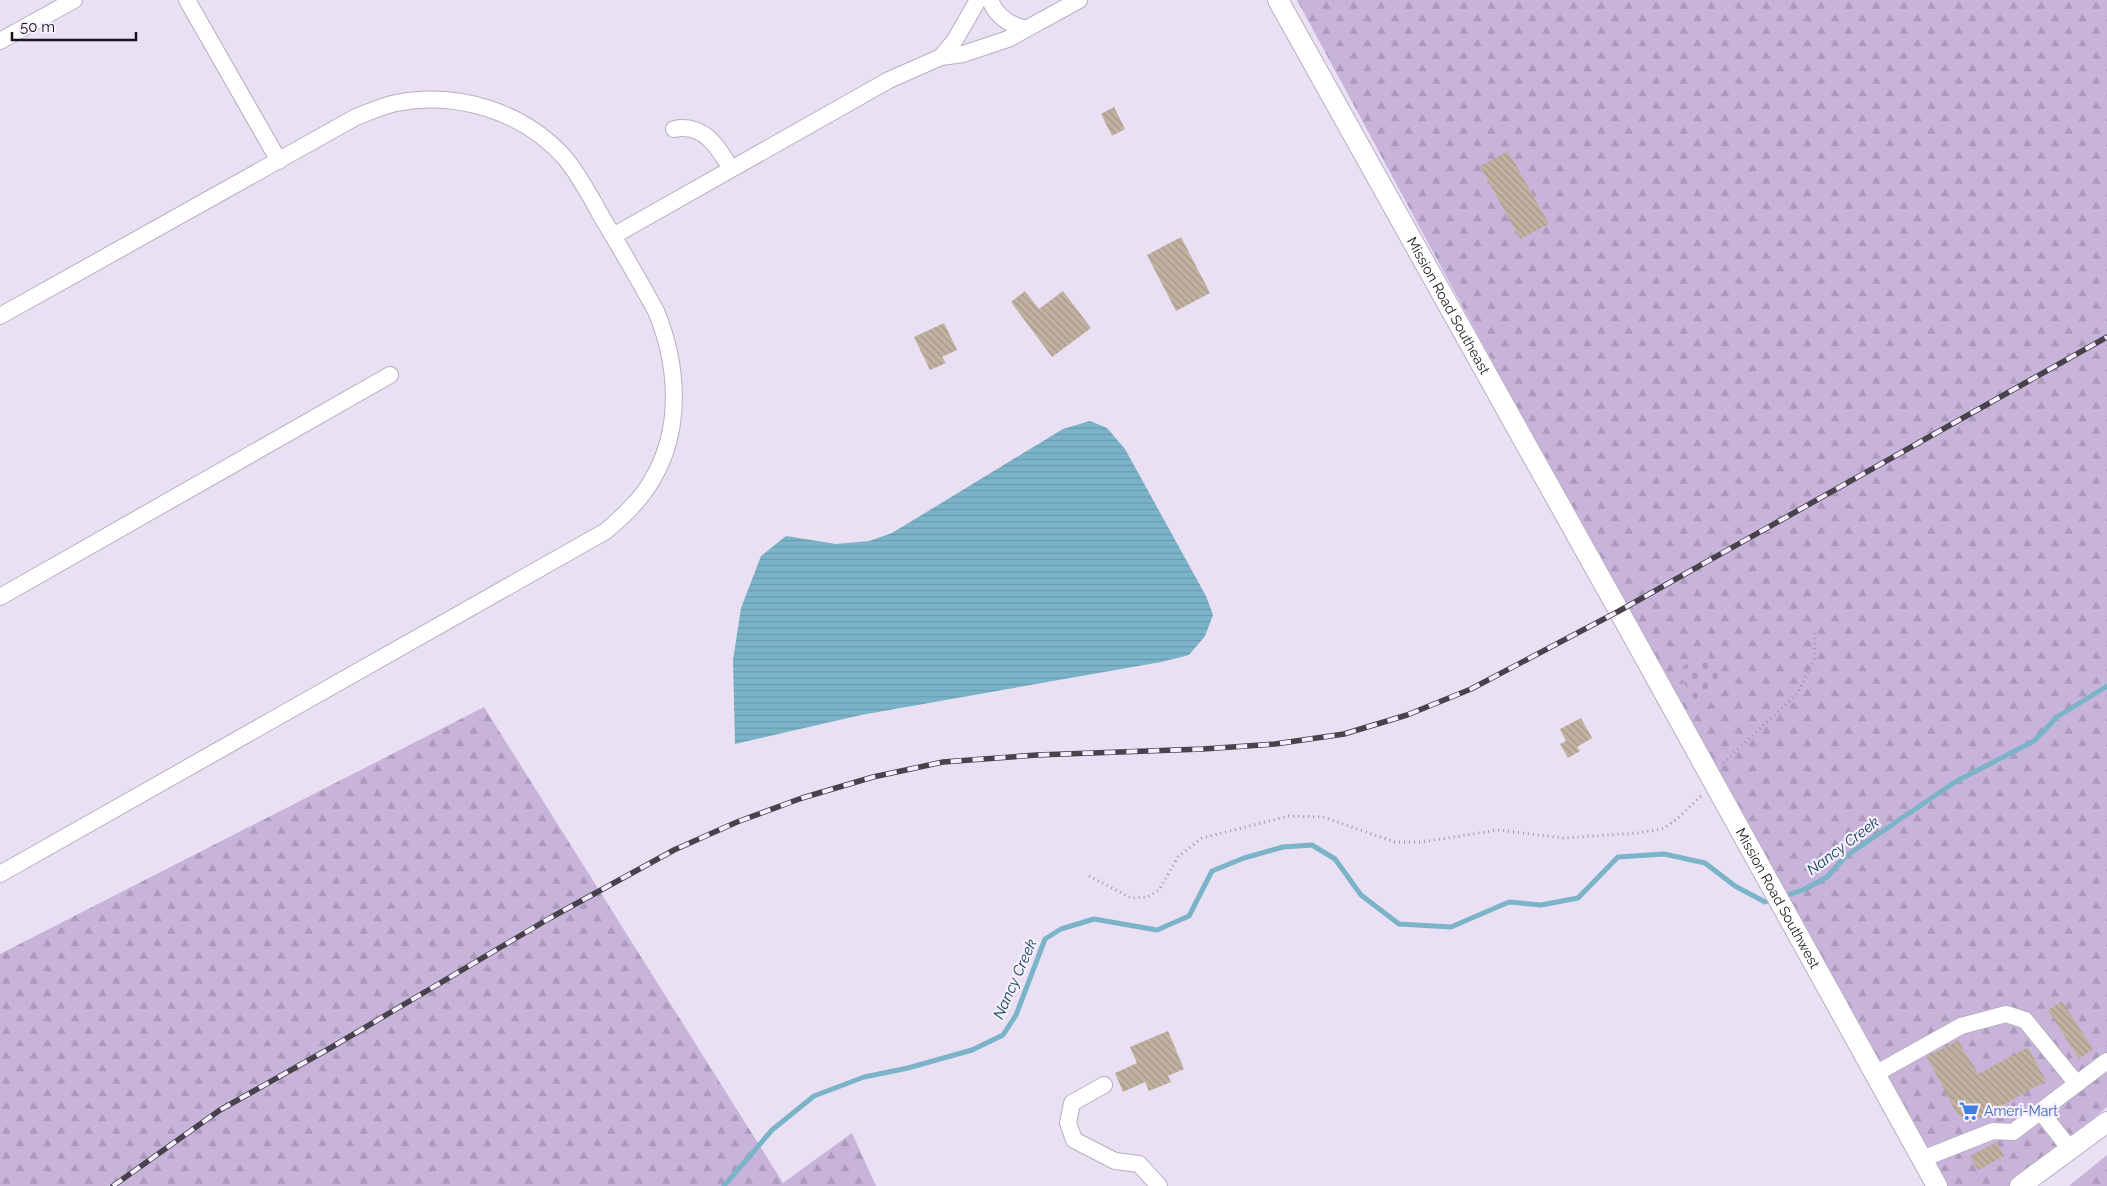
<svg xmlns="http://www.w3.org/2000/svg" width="2107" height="1186" font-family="Raleway,sans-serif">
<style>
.forest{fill:url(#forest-firs)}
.cemetery{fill:url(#cemetery-stones)}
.water{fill:url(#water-rules)}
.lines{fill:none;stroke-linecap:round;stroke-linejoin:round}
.stream{stroke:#7bb3c8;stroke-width:5}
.building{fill:url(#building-back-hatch)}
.minor-casing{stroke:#b7aec1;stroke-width:18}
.major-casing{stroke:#b7aec1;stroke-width:22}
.path{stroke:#9c95a4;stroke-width:3;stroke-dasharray:1 4;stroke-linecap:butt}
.minor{stroke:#fff;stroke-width:16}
.major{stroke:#fff;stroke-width:20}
.rail-casing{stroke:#47424b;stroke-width:5.5}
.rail{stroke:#f6eefe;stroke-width:4;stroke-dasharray:11;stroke-linecap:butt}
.labels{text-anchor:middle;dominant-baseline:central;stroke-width:4.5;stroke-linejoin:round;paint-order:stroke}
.street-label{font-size:14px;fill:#17141a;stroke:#f6eefe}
.shop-label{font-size:14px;fill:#366cbe;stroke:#f6eefe;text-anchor:start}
.water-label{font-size:15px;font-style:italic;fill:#093d4c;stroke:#f6eefe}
</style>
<defs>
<pattern id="forest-firs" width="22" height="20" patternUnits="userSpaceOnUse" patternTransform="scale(1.25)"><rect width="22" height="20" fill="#c8b4db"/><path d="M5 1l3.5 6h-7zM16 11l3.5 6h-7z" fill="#ab9abb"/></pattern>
<pattern id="cemetery-stones" width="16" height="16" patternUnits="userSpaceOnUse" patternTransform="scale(1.25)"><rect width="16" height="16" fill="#c8b4db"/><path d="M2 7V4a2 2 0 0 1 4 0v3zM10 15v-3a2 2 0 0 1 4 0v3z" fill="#ab9abb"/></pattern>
<pattern id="water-rules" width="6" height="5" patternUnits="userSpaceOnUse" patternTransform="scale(1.25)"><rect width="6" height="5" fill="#7bb3c8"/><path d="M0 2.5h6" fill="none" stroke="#6a99ab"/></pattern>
<pattern id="building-back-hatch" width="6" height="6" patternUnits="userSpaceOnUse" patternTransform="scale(1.25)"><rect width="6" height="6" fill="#c1b1a1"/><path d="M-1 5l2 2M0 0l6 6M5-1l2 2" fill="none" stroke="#a5978a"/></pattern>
</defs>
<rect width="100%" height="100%" fill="#eae0f4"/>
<path class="forest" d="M1297,0h810v1107l-94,79h-76z
M484,707l299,476 69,-50 24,53h-876v-232z
M2107,1155v31h-38z"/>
<path class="cemetery" d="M1706,653l18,30 -30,17 -17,-30z"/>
<path class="water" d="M1090,421l17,7 18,21 81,147 7,19 -8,21 -16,19 -28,7 -300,53 -126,29 -2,-84 8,-52 20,-52 25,-20 50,8 33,-3 23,-8 171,-104z"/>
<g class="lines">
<path class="stream" d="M1782,897l21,-7 24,-13 19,-21 109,-74 79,-41 23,-24 50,-31
M724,1186l48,-56 42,-34 50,-19 44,-9 64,-18 31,-15 13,-20 29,-76 16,-10 33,-10 63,11 32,-14 23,-45 32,-13 39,-11 29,-2 23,14 26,36 38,29 52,3 58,-25 32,3 37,-7 40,-41 46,-3 41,9 30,23 30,16 9,-3"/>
</g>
<path class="building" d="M1114,107l11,22 -13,7 -11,-22z
M1508,151l41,73 -29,15 -40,-73z
M1181,237l29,56 -34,18 -29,-56z
M1025,291l14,18 24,-18 28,37 -39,29 -41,-55z
M944,323l13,27 -15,7 4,6 -16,7 -16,-33z
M1581,718l11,20 -15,9 3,4 -12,7 -8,-14 6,-3 -6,-12z
M2062,1001l31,48 -14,10 -31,-49z
M1168,1031l16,38 -16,7 3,6 -22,9 -4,-9 -22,10 -8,-19 22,-10 -7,-16z
M1958,1040l20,34 50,-27 18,34 -75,42 -14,-9 -30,-57z
M1997,1142l7,14 -26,14 -8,-14z"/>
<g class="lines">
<defs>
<path id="minor" d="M187,0l92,161
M990,0c6,16 20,25 36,29
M0,41l74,-41
M941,57l14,-17 23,-40
M674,129c29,-6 44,17 57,40
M613,236l276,-156 52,-23 22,-3 45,-15 71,-39
M0,316l356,-199c13,-5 26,-11 40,-14 61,-12 127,8 169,55 15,18 26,40 38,61 18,30 36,61 53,92 22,53 27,118 -4,169 -11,20 -29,36 -46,51l-606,343
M0,597l390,-222
M1875,1074l86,-48 45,-12 19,6 52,64
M1104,1085l-32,18 -4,20 6,17 41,21 24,3 20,22
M2041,1112l29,37
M1922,1159l71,-28 20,1 94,-71"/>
<g id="major">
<path id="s1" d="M1278,0l341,611 318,575"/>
<path d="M2020,1186l87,-64"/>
</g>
</defs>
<use href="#minor" class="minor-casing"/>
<use href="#major" class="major-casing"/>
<path class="path" d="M1723,763l75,-70 16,-34 1,-27
M1089,876l42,22 16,-1 12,-7 19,-33 24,-19 87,-22 34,1 72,25h26l77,-12 65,8 75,-5 24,-4 15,-10 24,-23"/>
<use href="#minor" class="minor"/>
<use href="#major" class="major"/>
<defs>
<path id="rail" d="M113,1186l107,-76 112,-63 218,-129 124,-68 63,-28 65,-24 71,-21 70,-15 94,-7 166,-6 72,-5 69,-10 63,-19 64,-26 148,-78 488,-274"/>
</defs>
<use href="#rail" class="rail-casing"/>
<use href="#rail" class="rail"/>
</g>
<defs>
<symbol id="supermarket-bare" viewBox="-9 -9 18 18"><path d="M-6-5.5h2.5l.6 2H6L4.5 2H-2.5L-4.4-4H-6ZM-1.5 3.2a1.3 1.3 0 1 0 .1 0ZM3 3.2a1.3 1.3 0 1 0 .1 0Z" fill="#3f7fe0" stroke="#f6eefe" stroke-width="2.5" paint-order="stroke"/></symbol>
</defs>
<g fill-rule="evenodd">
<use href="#supermarket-bare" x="1955" y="1097" width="28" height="28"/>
</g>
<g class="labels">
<g class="street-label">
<text stroke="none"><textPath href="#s1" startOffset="350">Mission Road Southeast</textPath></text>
<text stroke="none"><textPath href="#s1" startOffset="1028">Mission Road Southwest</textPath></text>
</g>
<g class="shop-label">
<text x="1984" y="1111">Ameri-Mart</text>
</g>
<g class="water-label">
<text transform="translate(1843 846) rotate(-37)">Nancy Creek</text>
<text transform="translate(1015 979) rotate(-66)">Nancy Creek</text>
</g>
</g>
<path d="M12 32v8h124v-8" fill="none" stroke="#17141a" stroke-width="2.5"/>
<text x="20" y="32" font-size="15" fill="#17141a" stroke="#f6eefe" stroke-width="4" paint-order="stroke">50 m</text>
</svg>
